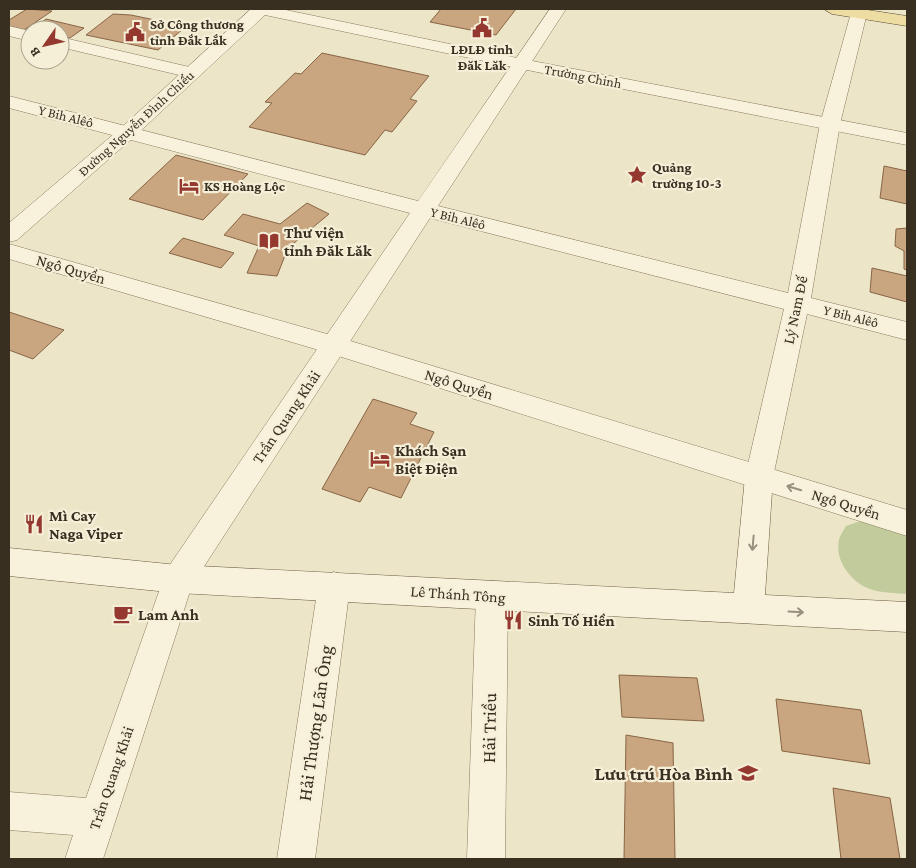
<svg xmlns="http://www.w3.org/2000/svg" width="916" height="868" font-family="'Crimson Pro',serif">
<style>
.green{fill:#c1cb9c}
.building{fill:#c9a580;stroke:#876545}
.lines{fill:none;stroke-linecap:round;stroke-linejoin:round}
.minor-casing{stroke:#88795e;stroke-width:1}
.tertiary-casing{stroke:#88795e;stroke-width:1}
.secondary-casing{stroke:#6a5a41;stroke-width:1}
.primary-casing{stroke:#574632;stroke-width:1}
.minor{fill:#f8f2dc;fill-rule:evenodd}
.tertiary{fill:#f8f2dc;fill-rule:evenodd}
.secondary{fill:#f8f2dc;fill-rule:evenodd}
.primary{fill:#eddda3;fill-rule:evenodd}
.oneway{stroke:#98907e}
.labels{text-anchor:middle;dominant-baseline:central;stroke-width:4.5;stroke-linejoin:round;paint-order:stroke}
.far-poi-label{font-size:14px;font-weight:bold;fill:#392f21;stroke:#f5efd8;text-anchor:start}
.far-street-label{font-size:14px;fill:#392f21;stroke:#f5efd8}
.poi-label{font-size:16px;font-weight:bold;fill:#392f21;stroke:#f5efd8;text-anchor:start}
.street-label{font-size:16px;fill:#392f21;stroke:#f5efd8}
.near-street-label{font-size:19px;fill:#392f21;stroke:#f5efd8}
.near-poi-label{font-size:19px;font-weight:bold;fill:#392f21;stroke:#f5efd8;text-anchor:end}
</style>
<rect width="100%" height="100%" fill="#ede5c8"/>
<path class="green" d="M861,521l46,13v60c-11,-1 -24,-1 -34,-4 -20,-5 -39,-29 -34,-50 1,-5 5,-10 7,-14z"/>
<path class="building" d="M27,9l25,2 -28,19 -15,-4v-6z
M441,9h75l-20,26 -66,-13z
M113,14l18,1 43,9 1,4 8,1 -25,21 -72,-15z
M46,19l38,9 -14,10 -10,-3v-5l-27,-1z
M322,53l107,23 -19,23 7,2 -25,31 -7,-2 -20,25 -116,-28 23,-24 -7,-1 30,-29 6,1z
M176,155l72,19 -45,46 -74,-21z
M884,166l23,5v33l-27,-6z
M307,203l22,11 -41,34 -11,28 -30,-3 12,-27 -35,-11 19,-21 37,10z
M896,229l11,-1v42l-3,-1v-18l-9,-5z
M183,238l51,15 -13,15 -52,-15z
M872,268l35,8v26l-37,-10z
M9,312l55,18 -31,29 -24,-9z
M373,399l44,14 -7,11 24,8 -33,66 -32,-11 -9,15 -38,-13z
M619,675l78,3 7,43 -82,-4z
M776,699l85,11 9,54 -88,-13z
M626,735l47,8 2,116h-51z
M833,788l57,10 10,61h-59z"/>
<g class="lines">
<defs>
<path id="minor" d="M550,9h16l-128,197 350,87 32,-169 31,-111 2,-3h12l2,3 -27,111 -29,174 96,24v18l-100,-26 -34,163 -4,8 -10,4 -10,-4 -4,-8 39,-168 -354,-91 -238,367 -89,274h-38l8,-24 -64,-5v-38l77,6 81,-229 243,-356 -401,-105v-12l409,105z
M9,26l21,5v10l-21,-5z
M60,37l138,32 3,4 -3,4 -6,1 -132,-31z
M334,572l11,4 5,10 -35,273h-38l41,-273 5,-10z
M492,581l11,5 5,10 -3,263h-38l9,-263 5,-10z"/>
<path id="tertiary" d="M251,9h30l241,50 385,74v12l-385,-76 -257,-54 -130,121 -118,104 -8,2v-19l112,-95z
M9,244l325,92 573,174v26l-578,-183 -320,-94z"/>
<path id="secondary" d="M759,465l10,4 4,8 -8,118 142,7v30l-729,-39 -169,-17v-28l169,17 556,28 11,-116 4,-8z"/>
<path id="primary" d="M824,9h37l46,7v10l-75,-12z"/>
</defs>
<use href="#minor" class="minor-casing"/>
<use href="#tertiary" class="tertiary-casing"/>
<use href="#secondary" class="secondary-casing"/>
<use href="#primary" class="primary-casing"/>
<use href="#minor" class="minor"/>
<use href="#tertiary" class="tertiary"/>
<use href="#secondary" class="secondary"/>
<use href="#primary" class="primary"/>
</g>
<defs><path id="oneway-shaft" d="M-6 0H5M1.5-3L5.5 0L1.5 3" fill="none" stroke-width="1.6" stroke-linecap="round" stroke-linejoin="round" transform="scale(1.25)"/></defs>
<g class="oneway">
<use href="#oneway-shaft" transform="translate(794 488) rotate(-163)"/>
<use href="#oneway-shaft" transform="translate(753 543) rotate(95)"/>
<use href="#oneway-shaft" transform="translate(796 612) rotate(3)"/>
</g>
<defs>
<symbol id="civic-bare" viewBox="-9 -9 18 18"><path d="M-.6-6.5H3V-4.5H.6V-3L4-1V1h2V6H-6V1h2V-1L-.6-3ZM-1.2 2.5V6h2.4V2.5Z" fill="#953930" stroke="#f5efd8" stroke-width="2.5" paint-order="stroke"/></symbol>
<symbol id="sight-bare" viewBox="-9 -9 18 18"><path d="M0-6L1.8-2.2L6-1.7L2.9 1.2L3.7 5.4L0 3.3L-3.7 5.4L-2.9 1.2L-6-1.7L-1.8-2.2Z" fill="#953930" stroke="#f5efd8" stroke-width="2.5" paint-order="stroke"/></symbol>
<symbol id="hotel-bare" viewBox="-9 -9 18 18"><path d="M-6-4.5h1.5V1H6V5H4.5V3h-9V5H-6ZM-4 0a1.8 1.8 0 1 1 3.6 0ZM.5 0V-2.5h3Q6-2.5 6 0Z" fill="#953930" stroke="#f5efd8" stroke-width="2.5" paint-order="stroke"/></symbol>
<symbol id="library-bare" viewBox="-9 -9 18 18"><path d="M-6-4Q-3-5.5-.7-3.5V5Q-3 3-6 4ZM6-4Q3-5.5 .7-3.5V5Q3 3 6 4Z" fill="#953930" stroke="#f5efd8" stroke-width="2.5" paint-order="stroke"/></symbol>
<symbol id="restaurant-bare" viewBox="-9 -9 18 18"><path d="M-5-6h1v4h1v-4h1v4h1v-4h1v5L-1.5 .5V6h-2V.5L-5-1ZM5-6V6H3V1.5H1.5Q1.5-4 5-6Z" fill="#953930" stroke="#f5efd8" stroke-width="2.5" paint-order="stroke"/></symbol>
<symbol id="cafe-bare" viewBox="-9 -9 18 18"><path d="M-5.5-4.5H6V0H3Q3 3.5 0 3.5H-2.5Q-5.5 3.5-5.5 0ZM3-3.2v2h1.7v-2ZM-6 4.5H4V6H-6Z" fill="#953930" stroke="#f5efd8" stroke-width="2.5" paint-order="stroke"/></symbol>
<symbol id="school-bare" viewBox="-9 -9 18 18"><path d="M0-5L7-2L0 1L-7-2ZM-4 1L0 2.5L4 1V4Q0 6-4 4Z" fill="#953930" stroke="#f5efd8" stroke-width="2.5" paint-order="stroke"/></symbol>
</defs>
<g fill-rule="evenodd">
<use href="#civic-bare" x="468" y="14" width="28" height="28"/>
<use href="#civic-bare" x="121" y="18" width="28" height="28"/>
<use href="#sight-bare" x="623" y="161" width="28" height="28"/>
<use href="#hotel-bare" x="175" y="172" width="28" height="28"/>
<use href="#library-bare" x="255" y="227" width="28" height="28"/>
<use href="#hotel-bare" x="366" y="445" width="28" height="28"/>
<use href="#restaurant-bare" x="20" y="510" width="28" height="28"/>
<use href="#cafe-bare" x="109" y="600" width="28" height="28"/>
<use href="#restaurant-bare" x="499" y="606" width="28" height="28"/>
<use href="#school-bare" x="734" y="759" width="28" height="28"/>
</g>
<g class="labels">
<g class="far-poi-label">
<text x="150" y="24">Sở Công thương<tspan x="150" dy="16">tỉnh Đắk Lắk</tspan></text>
<text x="482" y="49" text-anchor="middle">LĐLĐ tỉnh<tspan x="482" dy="16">Đăk Lăk</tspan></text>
<text x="652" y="167">Quảng<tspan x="652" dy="16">trường 10-3</tspan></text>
<text x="204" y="186">KS Hoàng Lộc</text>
</g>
<g class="far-street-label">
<text transform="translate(583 76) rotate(11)">Trường Chinh</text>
<text transform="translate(66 116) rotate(14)">Y Bih Alêô</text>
<text transform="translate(136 123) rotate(-42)">Đường Nguyễn Đình Chiểu</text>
<text transform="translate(458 218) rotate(14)">Y Bih Alêô</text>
<text transform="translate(851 316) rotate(14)">Y Bih Alêô</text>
</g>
<g class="poi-label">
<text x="284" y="232">Thư viện<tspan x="284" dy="18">tỉnh Đăk Lăk</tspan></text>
<text x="395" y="450">Khách Sạn<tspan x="395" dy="18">Biệt Điện</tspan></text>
<text x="49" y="515">Mì Cay<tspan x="49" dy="18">Naga Viper</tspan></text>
<text x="138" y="614">Lam Anh</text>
<text x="528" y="620">Sinh Tố Hiền</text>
</g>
<g class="street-label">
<text transform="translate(71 269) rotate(16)">Ngô Quyền</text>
<text transform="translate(795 310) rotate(-78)">Lý Nam Đế</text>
<text transform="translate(459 384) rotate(17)">Ngô Quyền</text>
<text transform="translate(286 417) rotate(-56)">Trần Quang Khải</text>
<text transform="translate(846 504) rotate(17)">Ngô Quyền</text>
<text transform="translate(458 594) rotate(4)">Lê Thánh Tông</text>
<text transform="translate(111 778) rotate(-71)">Trần Quang Khải</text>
</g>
<g class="near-street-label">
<text transform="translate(315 723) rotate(-82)">Hải Thượng Lãn Ông</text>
<text transform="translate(489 728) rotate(-89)">Hải Triều</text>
</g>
<g class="near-poi-label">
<text x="733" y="773">Lưu trú Hòa Bình</text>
</g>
</g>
<rect width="916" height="868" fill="none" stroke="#392f21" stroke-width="20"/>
<g transform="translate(45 45) rotate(236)"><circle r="24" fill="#f5efd8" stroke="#aaa28f"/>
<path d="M0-4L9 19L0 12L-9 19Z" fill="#953930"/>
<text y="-8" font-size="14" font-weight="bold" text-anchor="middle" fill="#392f21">B</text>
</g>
</svg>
